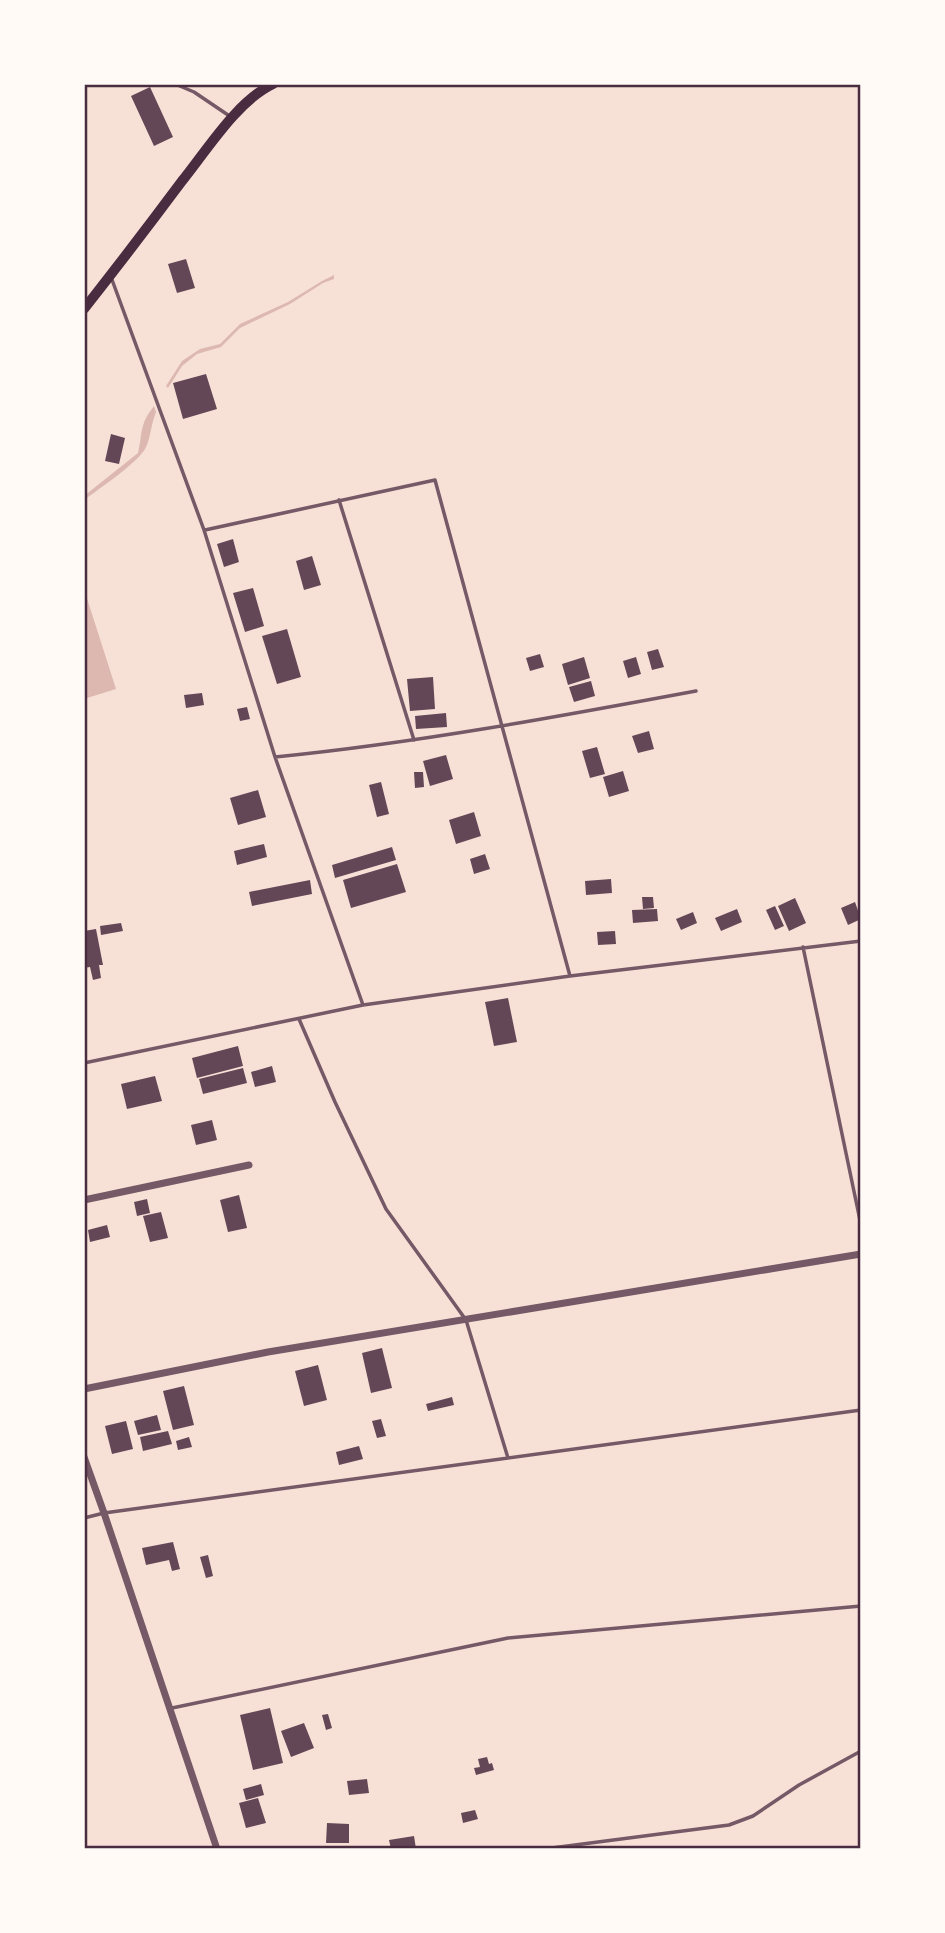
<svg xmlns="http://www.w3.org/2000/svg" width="945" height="1933" font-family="'Source Sans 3',sans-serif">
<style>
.water{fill:#dcb8b0}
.building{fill:#644757}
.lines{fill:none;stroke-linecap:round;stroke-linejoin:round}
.service{stroke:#755966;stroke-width:3.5}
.minor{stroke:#755966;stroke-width:7}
.secondary{stroke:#4a2c40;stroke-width:10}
.neatline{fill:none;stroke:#4a2c40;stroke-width:2.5}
</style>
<rect width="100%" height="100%" fill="#f7e1d7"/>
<path class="water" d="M334,275v4l-11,4 -33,21 -50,24 -19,19 -24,7 -15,12 -14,22 -2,-2 16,-25 18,-12 20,-5 20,-20 48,-22 34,-21z
M154,406l2,6c-5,12 -6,29 -11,37 -8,14 -46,40 -61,51v-4l54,-43c5,-21 1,-28 16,-47z
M84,589l32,100 -29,9 -3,-9z"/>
<path class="building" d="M150,87l23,50 -19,9 -23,-50z
M186,259l9,29 -18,5 -9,-29z
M206,374l11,35 -34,10 -10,-36z
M111,434l14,4 -6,26 -14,-3z
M233,539l6,23 -15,5 -7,-23z
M312,556l9,29 -17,5 -8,-29z
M253,588l11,38 -19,6 -12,-39z
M287,629l14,48 -24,7 -15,-48z
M658,649l6,18 -12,3 -5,-18z
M540,654l4,13 -14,4 -4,-13z
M584,657l6,21 -22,7 -6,-21z
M636,657l5,17 -13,4 -5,-17z
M433,677l2,32 -25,2 -3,-32z
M591,681l4,15 -21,6 -5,-15z
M202,693l2,12 -18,3 -2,-13z
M247,707l3,12 -10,2 -3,-12z
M446,713l1,14 -31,2 -1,-13z
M649,731l5,18 -16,4 -6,-17z
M597,747l8,27 -15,4 -8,-27z
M446,755l7,24 -23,7 -7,-25z
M623,771l6,20 -20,6 -6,-20z
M414,772h9l1,15 -9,1z
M381,782l8,32 -12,3 -8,-32z
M258,790l8,27 -28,8 -8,-27z
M474,812l7,24 -25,8 -7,-24z
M264,844l3,13 -30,8 -3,-14z
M392,847l4,13 -61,18 -3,-13z
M485,854l5,15 -16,5 -4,-15z
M397,864l9,28 -55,16 -8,-28z
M611,879l1,14 -26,2 -1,-14z
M310,880l2,14 -60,12 -3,-14z
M642,897h11l1,11 -11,1z
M795,898l11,25 -17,8 -11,-25z
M855,902l6,17 -13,6 -7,-17z
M775,906l9,20 -9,4 -9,-20z
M657,909l1,12 -25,2 -1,-13z
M737,909l5,13 -21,9 -6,-13z
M693,912l4,11 -16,7 -5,-11z
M121,923l2,8 -22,4 -1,-9z
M96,929l7,36h-4l2,13 -8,2 -3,-13 -6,1v-37z
M615,931l1,13 -18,1 -1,-13z
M508,998l9,44 -23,4 -9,-44z
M238,1046l5,20 -46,12 -5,-20z
M272,1066l4,16 -21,5 -4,-15z
M243,1068l4,15 -44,11 -4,-15z
M155,1076l7,25 -35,8 -6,-25z
M212,1120l5,20 -21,5 -5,-20z
M239,1195l8,33 -19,4 -8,-32z
M147,1199l3,14 -13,3 -3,-14z
M161,1212l7,26 -18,4 -7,-26z
M107,1225l3,12 -20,5 -2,-12z
M382,1348l10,40 -21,5 -9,-40z
M318,1365l9,35 -23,6 -9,-35z
M184,1386l10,39 -21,5 -10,-39z
M452,1397l2,8 -26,6 -2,-7z
M157,1415l4,15 -23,5 -4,-14z
M381,1419l5,17 -9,2 -5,-17z
M126,1421l7,28 -21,5 -7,-28z
M168,1431l4,13 -29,7 -3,-14z
M189,1437l3,10 -14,3 -2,-9z
M359,1446l4,13 -24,6 -3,-13z
M173,1542l7,27 -8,2 -3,-11 -23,5 -4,-17z
M208,1555l5,21 -7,2 -6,-21z
M270,1708l13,55 -30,7 -13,-55z
M328,1714l4,14 -6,2 -4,-15z
M304,1723l10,25 -23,9 -10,-26z
M487,1757l2,7 3,-1 2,7 -18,5 -2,-7 6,-1 -2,-8z
M367,1779l2,14 -20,2 -2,-14z
M261,1784l3,11 -18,5 -3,-11z
M258,1798l8,25 -20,5 -7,-25z
M475,1810l3,9 -15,4 -2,-10z
M327,1823l22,1v19h-23z
M414,1836l2,13h-25l-2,-9z"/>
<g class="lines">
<path class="service" d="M175,84l19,8 37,25
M111,277l93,253 71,227 88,248
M339,500l75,240
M205,530l230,-50 135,496
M275,757c141,-14 281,-40 421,-66
M803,947l58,278
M299,1019l36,83 51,107 80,111 42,138
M84,1063l279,-58 207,-29 291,-35
M84,1518l20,-5 757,-103
M172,1708l336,-70 353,-32
M544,1849l185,-24 24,-9 46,-31 62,-34"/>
<path class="minor" d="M84,1200l165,-35
M84,1389l184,-37 593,-98
M84,1457l20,56 113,336"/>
<path class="secondary" d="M84,309c33,-42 66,-85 98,-128 25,-31 55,-80 91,-97"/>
</g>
<rect width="945" height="1933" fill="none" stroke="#fffaf5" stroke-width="172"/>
<rect x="86" y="86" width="773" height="1761" class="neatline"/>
</svg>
